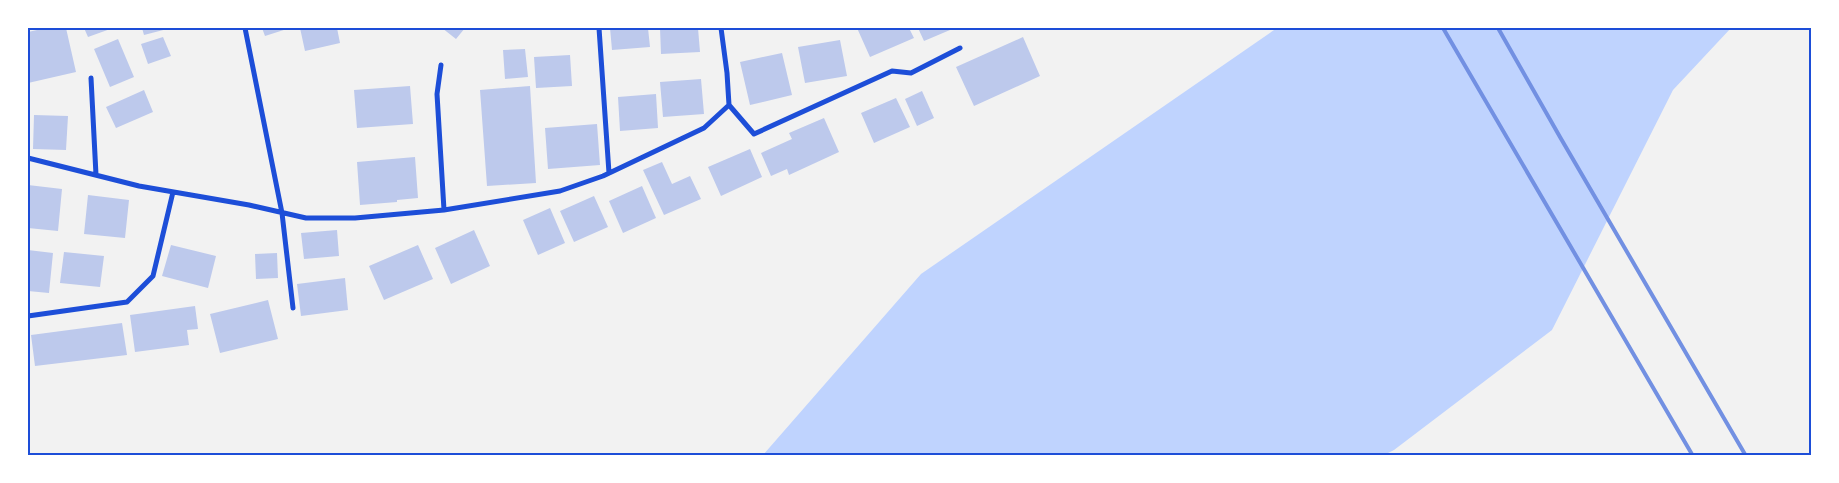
<svg xmlns="http://www.w3.org/2000/svg" width="1839" height="483" font-family="Literata,serif">
<style>
.water{fill:#bfd3fe}
.building{fill:#bdc9ec}
.lines{fill:none;stroke-linecap:round;stroke-linejoin:round}
.minor{stroke:#1d4ed8;stroke-width:5}
.rail{stroke:#7290e2;stroke-width:4}
.neatline{fill:none;stroke:#1d4ed8;stroke-width:2}
</style>
<rect width="100%" height="100%" fill="#f2f2f2"/>
<path class="water" d="M1277,28h454l-58,62 -121,240 -158,120 -10,5h-621l158,-181z"/>
<path class="building" d="M46,28h20l10,44 -48,11v-51z
M84,28h29l-25,9z
M142,28h29l-27,7z
M262,28h28l-25,8z
M300,28h37l3,15 -35,8z
M442,28h23l-9,11z
M610,28h38l2,19 -38,3z
M660,28h38l2,24 -39,2z
M857,28h52l5,10 -44,19z
M918,28h31l1,2 -26,11z
M163,37l8,19 -23,8 -7,-20z
M1023,37l17,39 -66,30 -18,-39z
M118,39l16,38 -24,10 -16,-38z
M840,40l7,36 -42,7 -7,-36z
M525,49l3,28 -23,2 -2,-29z
M782,53l10,42 -42,10 -10,-43z
M570,55l2,31 -36,2 -2,-31z
M701,79l3,35 -41,3 -3,-35z
M410,86l3,38 -56,4 -3,-38z
M530,86l6,97 -49,3 -7,-96z
M144,90l9,22 -37,16 -10,-21z
M922,91l12,27 -17,8 -12,-27z
M656,94l2,34 -38,3 -2,-34z
M896,98l14,29 -36,16 -13,-30z
M34,115l34,1 -2,34 -33,-1z
M824,118l15,34 -50,23 -2,-6 -16,7 -10,-23 31,-14 -3,-6z
M597,124l3,41 -52,4 -3,-41z
M750,149l12,28 -41,19 -13,-29z
M415,157l3,41 -21,2v2l-37,3 -3,-43z
M662,162l10,22 18,-8 11,23 -37,16 -21,-45z
M28,185l34,4 -4,42 -30,-3z
M642,186l14,32 -33,15 -14,-32z
M88,195l41,5 -4,38 -41,-4z
M594,196l14,31 -34,15 -14,-31z
M550,208l15,35 -27,12 -15,-35z
M337,230l2,26 -35,3 -3,-26z
M474,230l16,36 -39,18 -16,-36z
M171,245l45,11 -8,32 -46,-12z
M418,245l15,34 -49,21 -15,-34z
M28,250l25,3 -4,40 -21,-2z
M64,252l40,4 -4,31 -40,-4z
M277,253l1,25 -22,1 -1,-25z
M345,278l3,32 -47,6 -4,-32z
M268,300l10,39 -58,14 -10,-39z
M195,306l3,23 -11,1 2,15 -54,7 -5,-37z
M122,323l5,32 -92,11 -4,-31z"/>
<g class="lines">
<path class="minor" d="M245,28l37,185 11,95
M599,28l10,145
M441,65l-4,29 7,116
M91,78l5,97
M729,105l25,29 138,-63 19,2 49,-25
M28,158l111,28 110,19 57,13h49l89,-8 116,-19 43,-15 101,-48 25,-23 -2,-32 -6,-45
M28,316l99,-14 26,-26 20,-84"/>
<path class="rail" d="M1443,28l250,428
M1498,28l62,109 186,319"/>
</g>
<rect width="1839" height="483" fill="none" stroke="#ffffff" stroke-width="58"/>
<rect x="29" y="29" width="1781" height="425" class="neatline"/>
</svg>
